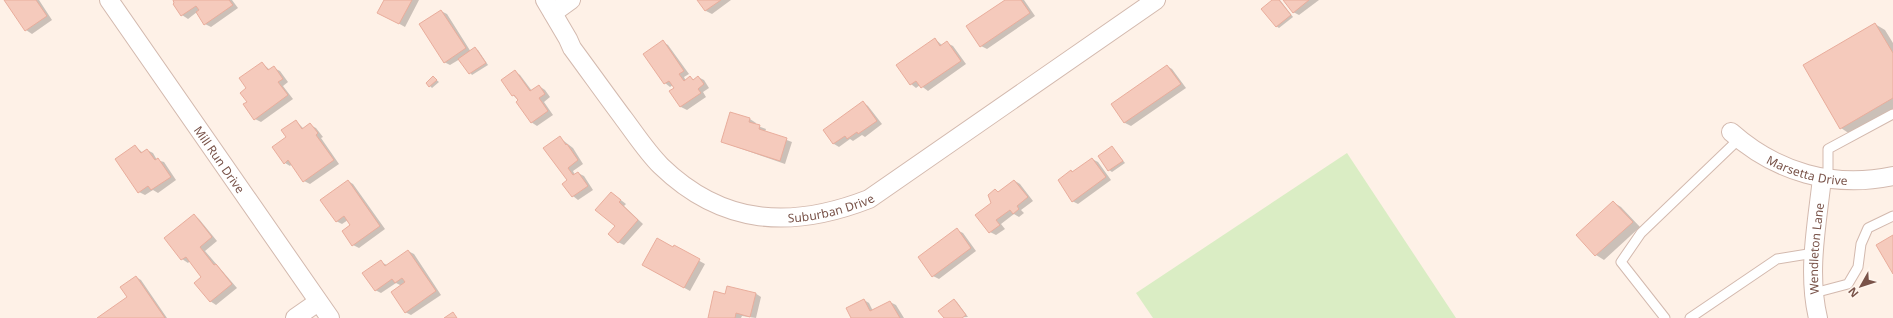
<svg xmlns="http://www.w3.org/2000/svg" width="1893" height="318" font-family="'Noto Sans',sans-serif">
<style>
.green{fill:#daedc4}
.shadow{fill:#0003}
.building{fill:#f5cabc;stroke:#e9ad9c}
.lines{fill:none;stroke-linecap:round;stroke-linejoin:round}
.lane-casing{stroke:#d3b9ae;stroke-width:11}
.street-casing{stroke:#d3b9ae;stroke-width:20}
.lane{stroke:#fff;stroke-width:9}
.street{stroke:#fff;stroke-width:18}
.labels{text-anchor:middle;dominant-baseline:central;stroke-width:4;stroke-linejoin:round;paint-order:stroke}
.street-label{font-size:12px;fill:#795349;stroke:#fff6ee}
</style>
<rect width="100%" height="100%" fill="#fef1e7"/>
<path class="green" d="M1347,153l109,165h-303l-17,-25z"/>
<path class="shadow" d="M5,0h34l13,20 -20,14 -6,-4z
M173,0h59l6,8 -27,19 -6,-3 -8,-12 -9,7 -6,-4z
M385,0h34l-14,27 -27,-15z
M698,0h33l-19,14 -6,-3z
M1006,0h18l11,16 -48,33 -6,-3z
M1274,0h6l13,17 -14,11 -3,-2z
M1284,0h35l-20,15 -6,-3z
M441,11l6,3 24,38 4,-3 3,1 10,15 -16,10 -12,-16 -10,6 -6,-3z
M1875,24l10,6 8,13v66l-43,25 -9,-6z
M935,39l8,7 4,-3 6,3 13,18 -38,27 -8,-6 -4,3 -5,-4z
M663,42l5,3 21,29 -5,3 2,4 4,-4 4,3 4,-3 6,3 5,8 -6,4 3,5 -19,13 -6,-3 -11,-16 5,-3 -2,-3 -3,2 -5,-4z
M262,63l8,7 4,-2 6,3 8,11 -5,4 10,13 -32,23 -6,-3 -7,-17v-14z
M1167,66l5,3 14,19 -55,38 -6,-3 -13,-19z
M515,71l5,4 12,16 7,-5 6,4 5,7 -6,5 9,13 -16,11 -6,-4 -12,-21 -6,-6z
M433,77l6,5 -7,6 -2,-2z
M863,102l5,4 14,18 -17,13 -3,-2 -9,6 -3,-2 -11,8 -5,-3 -10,-13z
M731,113l19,6 6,4 -1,2 11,4 -1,3 27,10 -7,22 -63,-22z
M296,121l8,8 6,-4 6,3 7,9 -2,1 18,26 -29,20 -6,-3 -12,-17 -2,2 -5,-3 2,-26z
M560,138l13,10 10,16 -10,7 2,4 3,-2 6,3 9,14 -15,10 -5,-4 -9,-12 4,-3z
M135,146l8,7 4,-3 6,3 4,7 7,2 12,18 -18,13 -5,-3 -8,5 -6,-3z
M1112,147l13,16 -13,9 -3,-2z
M1092,159l6,3 13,18 -33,24 -6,-3 -1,-30 2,2z
M348,181l5,3 32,45 -26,19 -6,-3 -1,-20 -4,-5 -6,4 -6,-3z
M1015,181l5,3 13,17 -12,9 3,3 -5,4 -5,-3 -13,10 4,5 -9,6 -6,-3 2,-29 3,-13 4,2z
M612,193l14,11 -2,2 19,18 -19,21 -6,-3z
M1613,202l8,5 19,20 -36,33 -8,-5 -19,-20z
M194,215l5,4 18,22 -12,10 32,37 -21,17 -6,-4 -7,-24 -13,-16 -2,2 -6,-4 -17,-21z
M957,230l6,3 13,18 -37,28 -6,-3z
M674,247l31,17 -15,27 -47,-26z
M408,251l6,3 27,41 -30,20 -6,-3 -3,-26 -6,-3 -15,10 -6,-3 6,-28 6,3z
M136,277l5,3 26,38h-69l30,-21z
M755,293l6,4 -5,21 -14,-2 -1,2h-32l17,-23z
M864,300l5,3 4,8 17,-9 6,3 8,13h-52z
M954,300l3,2 11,15 -23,1z"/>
<path class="building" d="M4,0h32l11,16 -22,15z
M173,0h56l4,5 -29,20 -8,-13 3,-2 -3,-4 -15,10 -8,-12 1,-1z
M384,0h28l-13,24 -22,-11z
M697,0h24l-16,11z
M1005,0h16l9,13 -50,34 -14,-21z
M1272,0h7l12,15 -15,12 -15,-18z
M1283,0h26l-16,13z
M441,10l25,38 -22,15 -25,-39z
M1875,23l18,30v45l-53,31 -37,-64z
M935,38l5,8 7,-5 14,20 -40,27 -5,-7 -6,4 -14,-20z
M663,40l21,31 -5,3 5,7 6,-5 3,4 5,-4 6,8 -6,5 3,4 -21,14 -11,-16 5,-3 -5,-7 -5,3 -21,-30z
M475,47l11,16 -17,11 -11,-15z
M262,62l6,8 6,-4 9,13 -5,3 10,13 -34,25 -11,-16 4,-2 -7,-9 6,-5 -7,-10z
M1167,65l14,19 -57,39 -13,-19z
M515,70l15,21 9,-6 6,9 -6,4 9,13 -17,12 -15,-21 2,-2 -4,-5 -2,1 -11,-16z
M433,76l4,4 -8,7 -3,-4z
M863,101l14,20 -19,13 -1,-2 -10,7 -2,-3 -12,8 -10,-14z
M730,112l20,6 -1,4 11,3 -1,4 28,9 -7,23 -59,-19z
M296,120l6,9 8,-6 8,10 -2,2 18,25 -31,22 -15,-22 -4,4 -12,-17 14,-10 -5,-7z
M560,136l6,9 1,-1 11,16 -10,8 5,7 5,-3 10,14 -16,11 -10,-13 5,-4 -24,-32z
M135,145l6,8 6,-4 8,11 3,-2 13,19 -20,13 -3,-4 -10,7 -23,-34z
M1112,146l11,15 -15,10 -10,-15z
M1092,158l14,19 -34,25 -14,-22 13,-10 1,2z
M348,180l32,46 -28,20 -10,-15 8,-6 -6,-9 -8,6 -16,-22z
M1014,180l14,17 -11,9 2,3 -6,5 -3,-4 -14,10 4,5 -11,8 -14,-18 16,-12 -3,-8 7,-6 3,3z
M611,192l10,8 -2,2 19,18 -20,23 -10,-9 7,-8 -20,-16z
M1613,201l20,21 -38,34 -19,-21z
M194,214l18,23 -12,10 14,18 2,-1 16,20 -22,18 -16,-19 7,-6 -15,-20 -5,3 -17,-22z
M957,228l14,20 -39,29 -14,-20z
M1893,235v39l-17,-29z
M657,238l16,9 1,-2 26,14 -16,29 -42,-23z
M408,250l28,41 -31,22 -14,-21 14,-10 -3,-4 -7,5 -3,-4 -17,12 -13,-18 19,-13 4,6z
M136,276l29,42h-68l30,-21 -7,-10z
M727,286l29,7 -6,24 -14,-4 -1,5h-27l6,-27 11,3z
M864,299l6,12 20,-10 10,17h-49l-5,-10z
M954,299l12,16 -4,3h-18l-6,-7z
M453,312l4,6h-13z"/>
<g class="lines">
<defs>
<path id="lane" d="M1828,179v-30l65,-35
M1814,293l34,-9 10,-17 3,-23 7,-16 25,-12
M1665,318l-44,-56 20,-29 98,-94
M1690,318l87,-59 37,-6"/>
<g id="street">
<path id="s1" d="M109,0l221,318"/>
<path id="s2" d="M545,0l23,39 4,9c17,23 34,47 52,71 12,16 23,33 37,47 62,60 131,63 208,33l287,-199"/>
<path d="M553,13l18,-13"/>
<path id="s3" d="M1731,132c45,40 102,57 162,44"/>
<path d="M295,318l23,-16"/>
<path id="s4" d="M1818,318c-11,-46 -1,-93 4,-140"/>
</g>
</defs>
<use href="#lane" class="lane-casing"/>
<use href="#street" class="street-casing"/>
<use href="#lane" class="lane"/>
<use href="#street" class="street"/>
</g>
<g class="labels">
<g class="street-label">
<text stroke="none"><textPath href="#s1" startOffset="194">Mill Run Drive</textPath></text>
<text stroke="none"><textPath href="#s3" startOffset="87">Marsetta Drive</textPath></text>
<text stroke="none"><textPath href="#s2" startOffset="388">Suburban Drive</textPath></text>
<text stroke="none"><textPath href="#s4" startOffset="70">Wendleton Lane</textPath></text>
</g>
</g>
<g transform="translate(1861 286) rotate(231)" stroke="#fff6ee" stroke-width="3" paint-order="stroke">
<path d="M0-3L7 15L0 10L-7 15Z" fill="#795349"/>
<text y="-6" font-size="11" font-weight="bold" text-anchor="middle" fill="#795349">N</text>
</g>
</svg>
